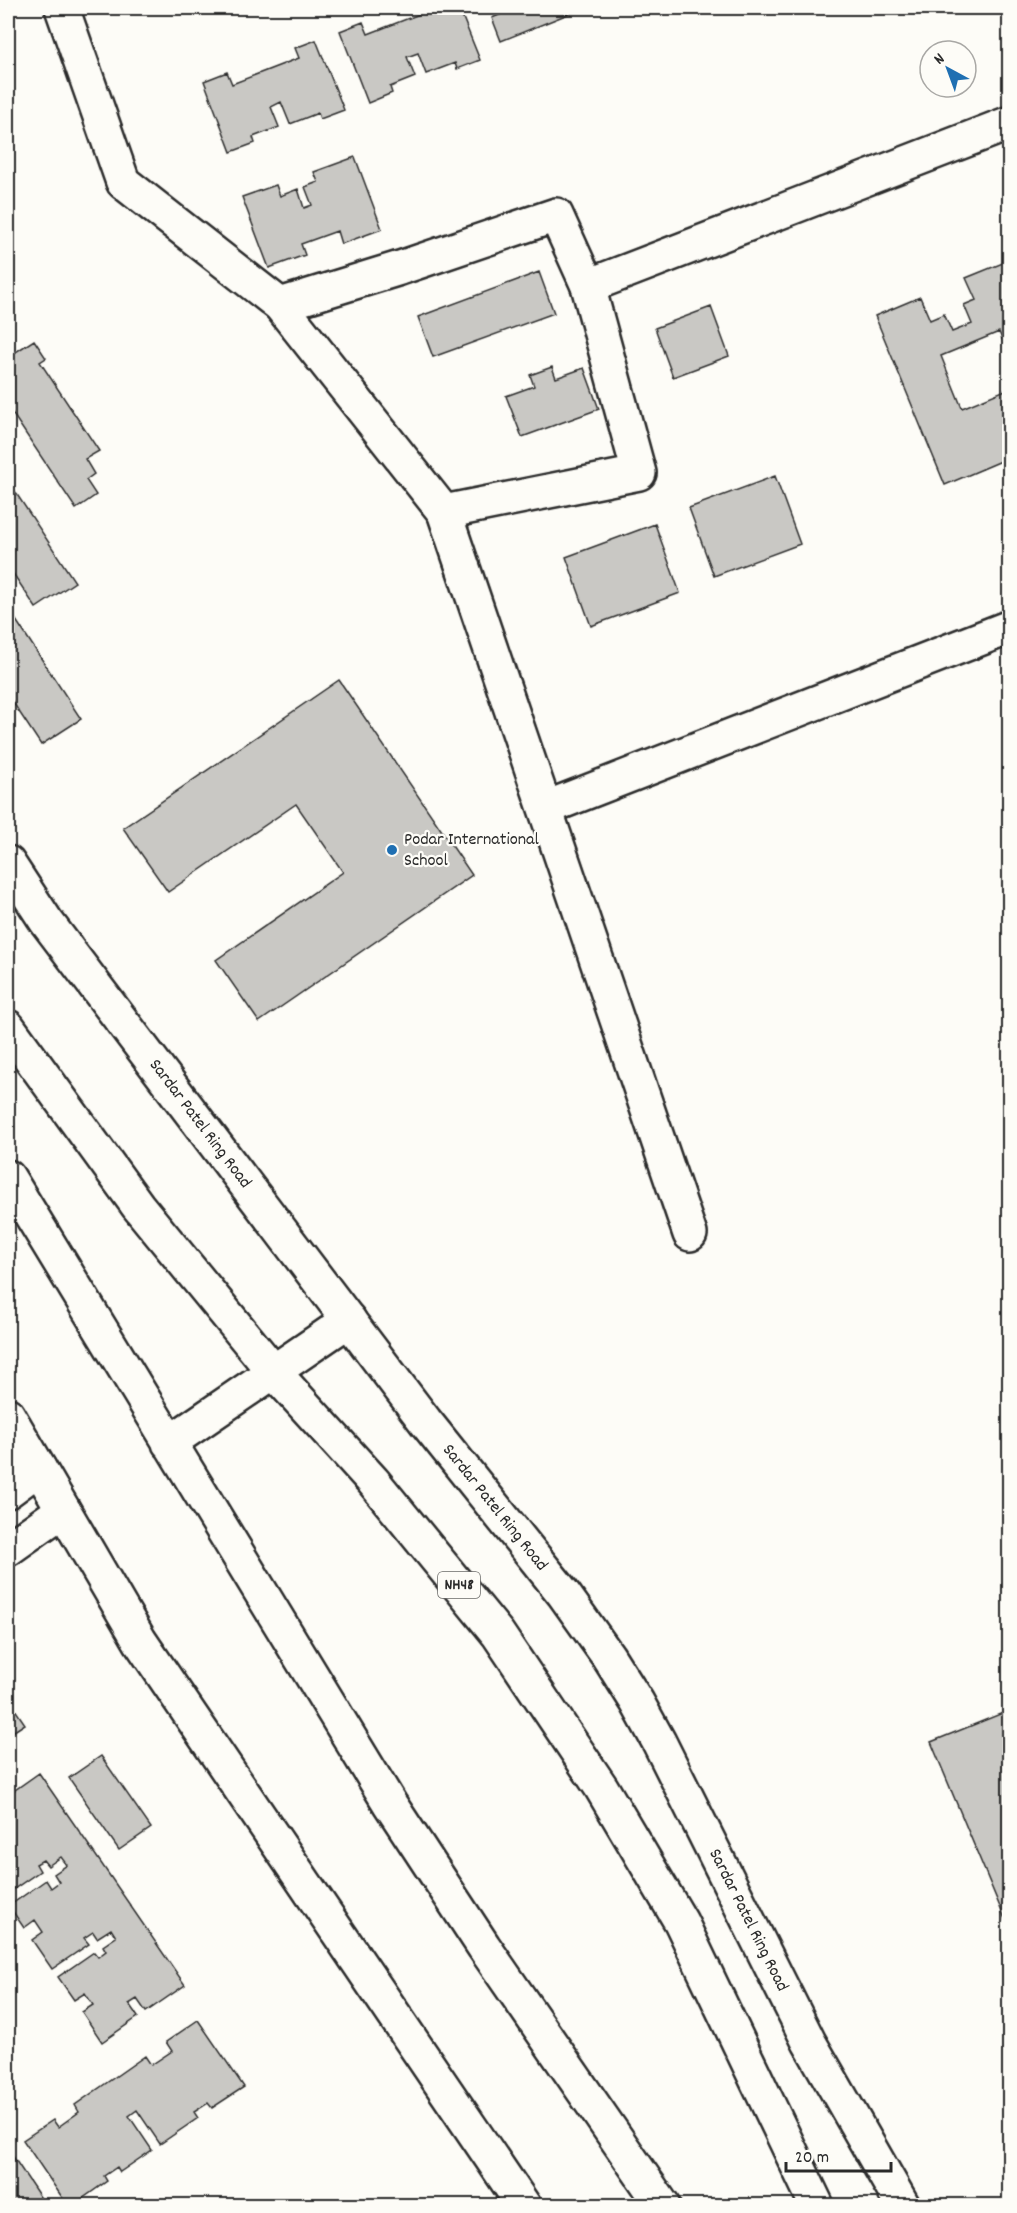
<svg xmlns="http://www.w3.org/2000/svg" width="1017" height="2213" font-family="Dekko,sans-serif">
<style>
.building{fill:#c9c8c4;stroke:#2b2b2b;stroke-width:1.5}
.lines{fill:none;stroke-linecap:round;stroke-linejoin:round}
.minor-casing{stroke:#2b2b2b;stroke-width:38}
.highway-casing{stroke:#2b2b2b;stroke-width:38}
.minor{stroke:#fdfcf7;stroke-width:33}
.highway{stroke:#fdfcf7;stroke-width:33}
.poi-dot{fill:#1f6fb2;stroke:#fdfcf7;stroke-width:2}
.labels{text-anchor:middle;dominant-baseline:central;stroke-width:4.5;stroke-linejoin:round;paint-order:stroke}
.shield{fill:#fdfcf7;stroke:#6a6a68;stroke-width:1.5}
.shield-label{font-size:16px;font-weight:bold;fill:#2b2b2b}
.poi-label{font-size:18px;fill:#2b2b2b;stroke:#fdfcf7;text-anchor:start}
.street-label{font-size:18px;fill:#2b2b2b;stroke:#fdfcf7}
</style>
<rect width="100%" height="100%" fill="#fdfcf7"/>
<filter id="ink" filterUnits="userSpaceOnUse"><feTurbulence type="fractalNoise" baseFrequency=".0167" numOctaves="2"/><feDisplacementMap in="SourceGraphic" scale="12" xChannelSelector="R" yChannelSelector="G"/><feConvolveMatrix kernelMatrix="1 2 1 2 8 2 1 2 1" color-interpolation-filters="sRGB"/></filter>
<g filter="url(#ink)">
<path class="building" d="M435,8h24l21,52 -23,9 -2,-6 -29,11 -8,-21 -11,4 8,20 -25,10 2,6 -24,10 -28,-72 23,-9 5,12z
M502,8h69l2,4 -72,29 -9,-23 12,-5z
M316,40l28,70 -24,9 -2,-6 -28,11 -9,-22 -10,5 8,20 -26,10 2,6 -24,9 -27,-71 23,-9 5,12 67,-26 -4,-10z
M355,157l27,72 -41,15 -4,-13 -36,13 4,11 -36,13 -27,-71 34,-12 4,11 18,-7 6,19 8,-3 -7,-18 13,-5 -4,-10z
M1010,260v98l-11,-26 -58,24 21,52 48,-20v78l-4,-7 -61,26 -70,-169 45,-19 10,23 14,-6 8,18 20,-8 -8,-19 12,-5 -10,-22z
M539,272l15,41 -121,44 -15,-40z
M711,307l18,49 -56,21 -18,-49z
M34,340l12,18 -6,4 59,89 -14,8 9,15 -8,6 10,15 -20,14 -68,-102v-50z
M552,367l4,11 28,-10 15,41 -77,28 -16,-41 28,-10 -4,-11z
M775,476l25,68 -86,32 -25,-68z
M8,481l67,101 -39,26 -28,-42z
M655,524l25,69 -89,33 -25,-69z
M8,608l73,111 -40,26 -33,-50z
M339,680l133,195 -213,147 -43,-62 127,-88 -47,-68 -128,88 -45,-64z
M8,1699l17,25 -17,11z
M1010,1710v221l-79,-189z
M101,1756l50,72 -32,22 -50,-72z
M39,1773l146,212 -39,27 -9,-13 -8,5 9,13 -36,25 -20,-30 11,-7 -8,-12 -11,7 -16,-23 36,-25 4,5 8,-6 -3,-5 13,-9 -5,-8 -14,9 -4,-6 -9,6 5,6 -37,25 -20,-29 11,-8 -8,-12 -11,8 -15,-22 37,-26 5,8 8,-6 -5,-8 13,-9 -6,-8 -13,9 -5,-6 -7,4 4,7 -32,22v-80l4,-3 -4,-6v-9z
M198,2020l46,67 -32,21 -4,-5 -14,9 4,6 -38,26 -23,-34 -8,6 23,34 -32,22 -3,-5 -13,9 3,5 -35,25h-4l-45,-66 30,-20 5,7 21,-15 -4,-7 70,-49 6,9 21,-14 -6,-9z
M8,2149l38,57h-38z"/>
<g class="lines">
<defs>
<g id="minor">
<path d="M62,8l61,174 157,123 164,207 246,722"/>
<path d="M280,305l120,-37 156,-53 32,71 422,-163"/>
<path d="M444,512l195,-39 -51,-187"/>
<path d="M546,808l464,-181"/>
<path id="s1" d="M8,863l38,58 379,500 138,172 45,63 29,46 22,40 150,300 94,164"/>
<path d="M8,1415l132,226 384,565"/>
<path d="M8,1491l31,-23"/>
<path d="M8,1549l55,-39"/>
</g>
<path id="highway" d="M8,1027l130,179 135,165 100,110 125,153 103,153 80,135 136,284
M8,1177l382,627 94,143 179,259
M169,1443l180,-123"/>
</defs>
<use href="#minor" class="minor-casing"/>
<use href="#highway" class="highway-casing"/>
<use href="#minor" class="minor"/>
<use href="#highway" class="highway"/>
</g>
</g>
<circle class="poi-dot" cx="392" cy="850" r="6"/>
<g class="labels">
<rect class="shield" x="438" y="1572" width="42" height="26" rx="4.5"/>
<g class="shield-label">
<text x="459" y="1585">NH48</text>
</g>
<g class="poi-label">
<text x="404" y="840">Podar International<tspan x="404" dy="21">School</tspan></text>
</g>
<g class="street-label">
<text stroke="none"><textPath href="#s1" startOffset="324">Sardar Patel Ring Road</textPath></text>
<text stroke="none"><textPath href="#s1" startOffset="808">Sardar Patel Ring Road</textPath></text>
<text stroke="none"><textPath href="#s1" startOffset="1294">Sardar Patel Ring Road</textPath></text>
</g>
</g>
<rect width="1017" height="2213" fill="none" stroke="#fdfcf7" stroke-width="30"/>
<rect x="15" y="15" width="987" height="2183" fill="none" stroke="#2b2b2b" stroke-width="2" filter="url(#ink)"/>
<g transform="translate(948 69) rotate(319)"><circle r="28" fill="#fdfcf7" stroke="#a9a8a5" stroke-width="1.5"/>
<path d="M0-4.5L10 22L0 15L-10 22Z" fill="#1f6fb2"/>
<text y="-9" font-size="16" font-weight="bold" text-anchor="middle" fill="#2b2b2b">N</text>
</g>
<path d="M786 2162v9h105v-9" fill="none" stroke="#2b2b2b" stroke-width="3"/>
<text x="795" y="2162" font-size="18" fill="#2b2b2b" stroke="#fdfcf7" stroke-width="4.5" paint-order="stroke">20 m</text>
</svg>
